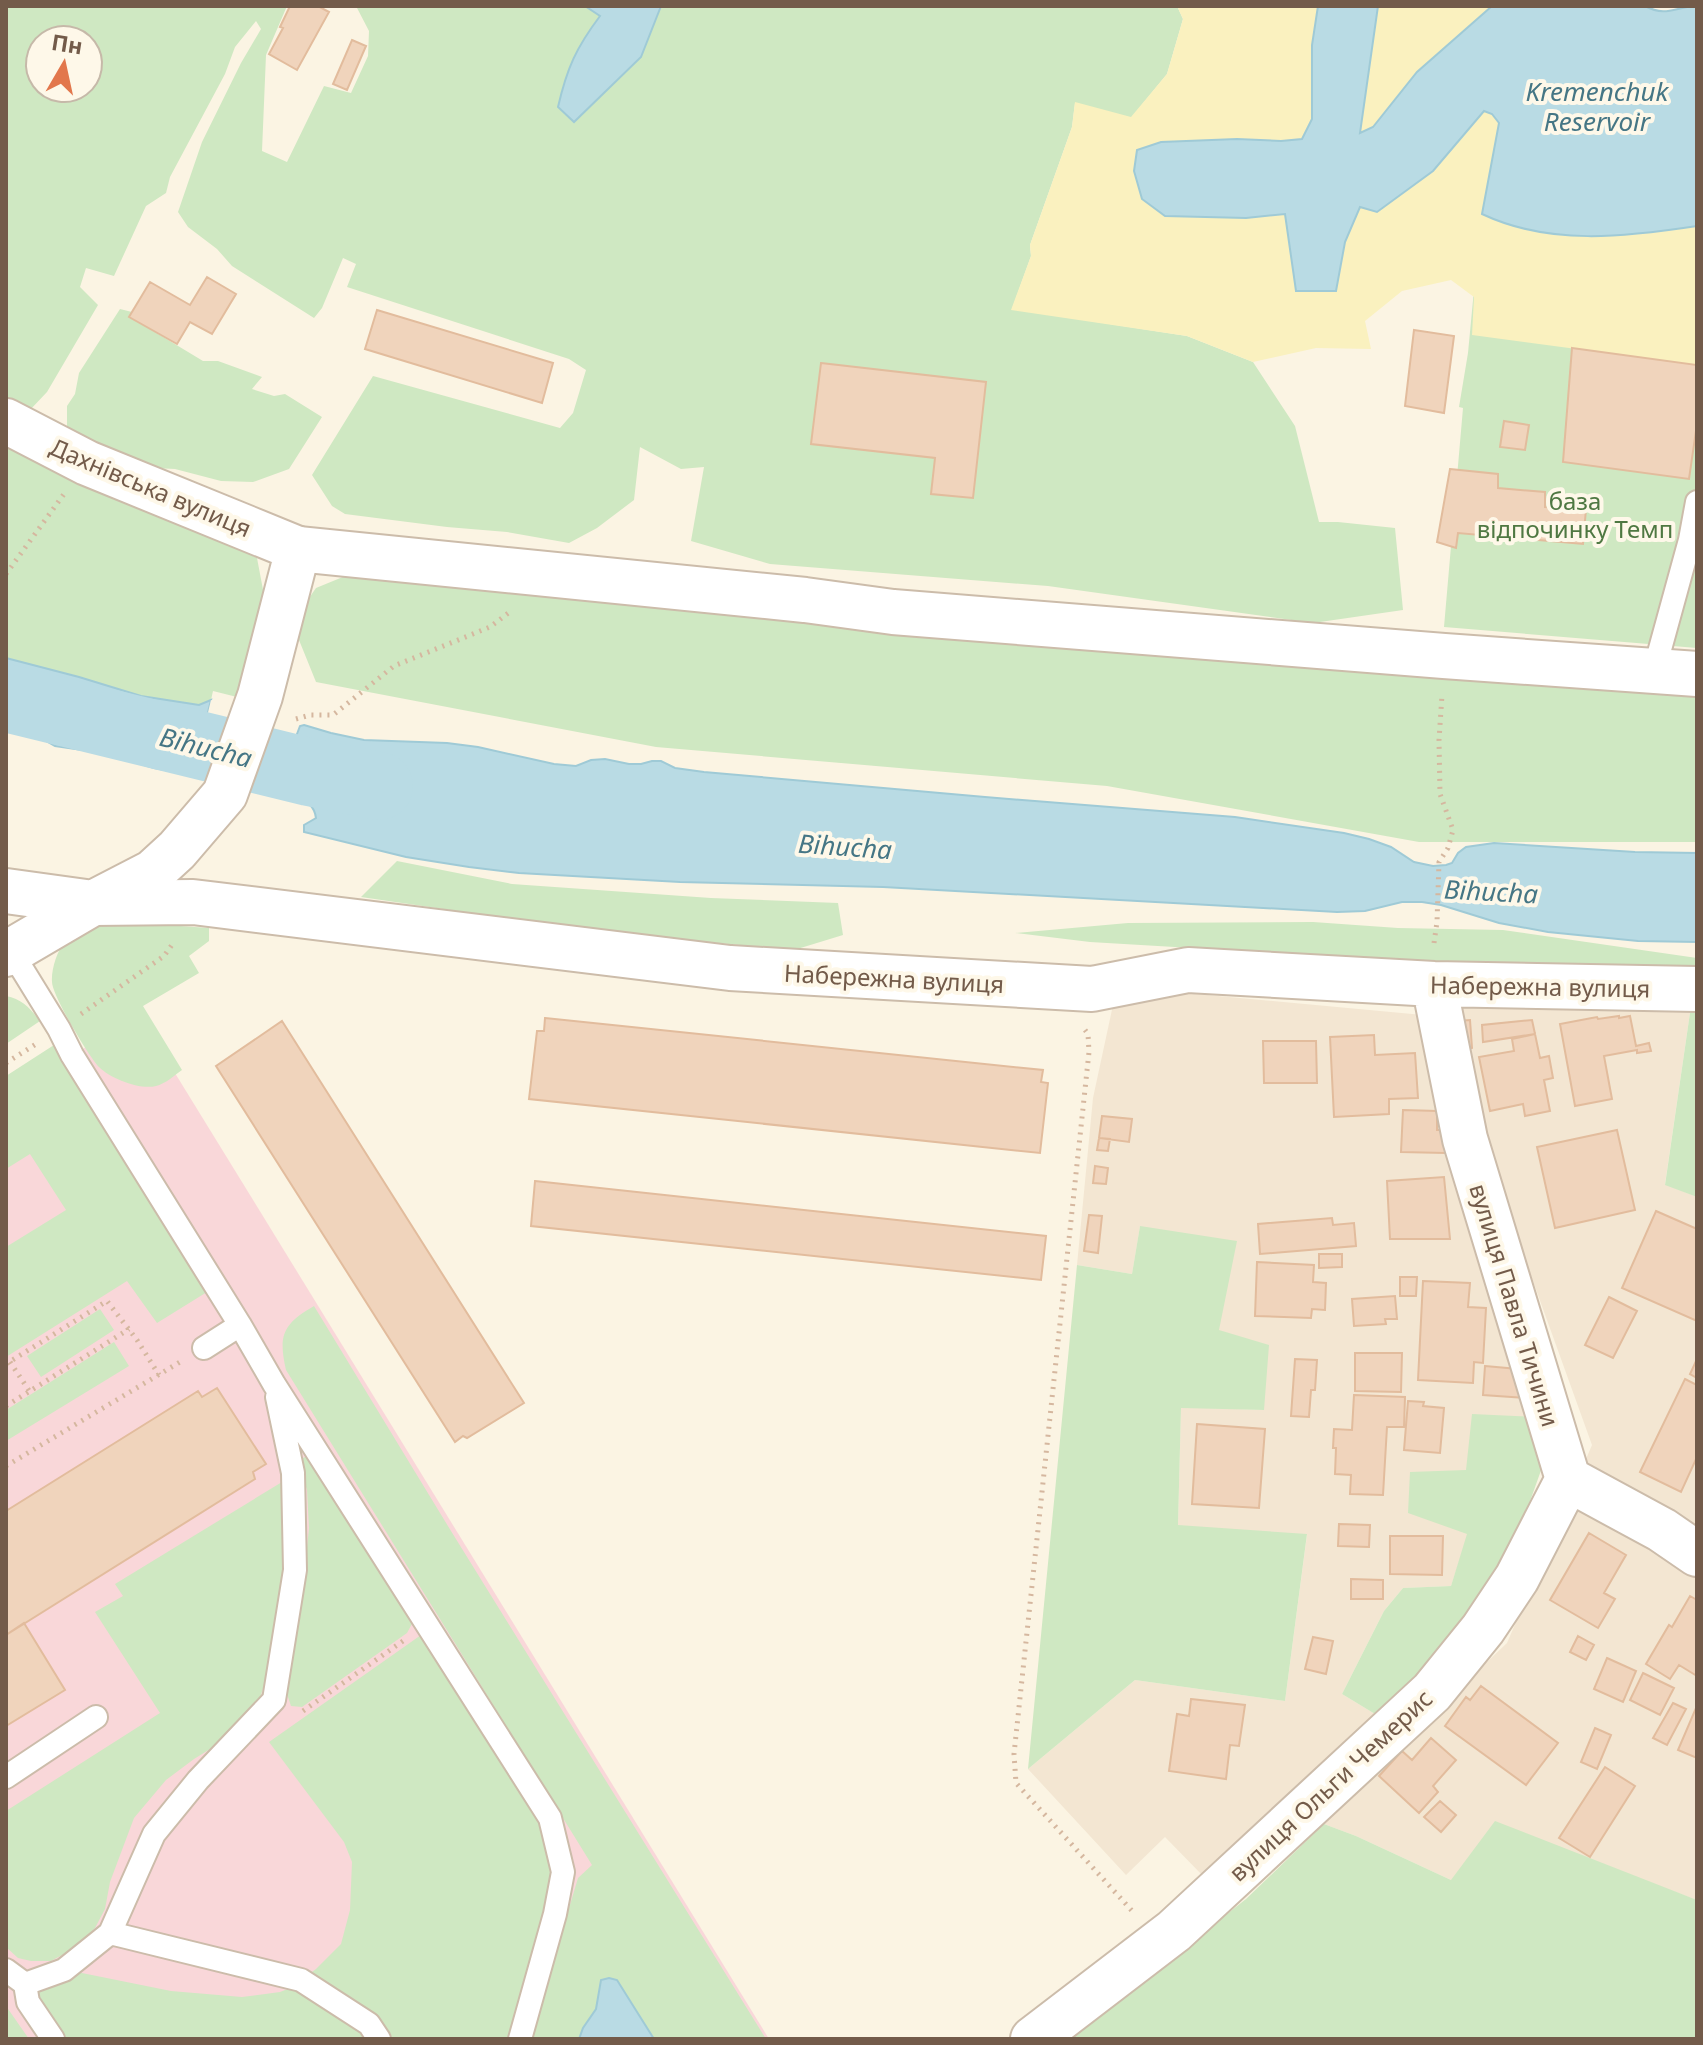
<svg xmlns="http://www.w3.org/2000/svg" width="1703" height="2045" font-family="'Noto Sans',sans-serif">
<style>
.residential{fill:#f3e6d2}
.medical{fill:#f9d7d9}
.green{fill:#cfe8c2;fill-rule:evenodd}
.sand{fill:#faf1bf}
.water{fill:#b9dbe4;stroke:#9fcad6;stroke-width:2}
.pier{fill:#fbf4e3}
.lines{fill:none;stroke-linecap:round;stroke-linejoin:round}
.river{stroke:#b9dbe4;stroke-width:68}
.building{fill:#f0d4bc;stroke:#e2bc9d;stroke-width:2}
.service-casing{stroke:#ccbcaa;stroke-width:26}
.minor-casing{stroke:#ccbcaa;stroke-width:48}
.tertiary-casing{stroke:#ccbcaa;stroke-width:48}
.path{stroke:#d5b79f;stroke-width:5;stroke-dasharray:2 6;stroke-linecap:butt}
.service{stroke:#fff;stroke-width:22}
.minor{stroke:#fff;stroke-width:44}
.tertiary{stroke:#fff;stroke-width:44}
.labels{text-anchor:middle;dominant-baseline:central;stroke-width:8;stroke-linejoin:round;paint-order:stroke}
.street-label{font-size:24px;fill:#735b4a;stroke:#fef8e9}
.park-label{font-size:24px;fill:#4f7842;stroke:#fef8e9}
.water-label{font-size:26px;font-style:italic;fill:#457685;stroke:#fef8e9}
</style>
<rect width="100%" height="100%" fill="#fbf4e3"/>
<path class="residential" d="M1175,992l248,23 115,402 -70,117 -17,52 -48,2 -19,23 -42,83 33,20 -170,164 -40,-41 -39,38 -98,-106 107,-89 150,21 22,-166 -129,-9 3,-119 82,3 -44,-80 -79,-104 -8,48 -55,-9 16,-167 20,-93z
M1445,994l246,12 -26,178 32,13v703l-81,-30 -165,10 -95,-44 -32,-12 22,-28 161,-153 85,-198 -81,-225z"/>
<path class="medical" d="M138,1013l631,1026h-743l-20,-29v-911z"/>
<path class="green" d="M6,6h281l-21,49 -4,96 25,11 37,-76 27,7 17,-37 1,-25 -13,-25h229l16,10c-24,30 -34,53 -43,91l16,15 67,-65 20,-51h516l6,13 -16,55 -36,44 -56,-15 -3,24 -42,118 1,11 -19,53 175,27 66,26 42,64 24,96h19l57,6 8,82 -90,13 -265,-37 -278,-22 -79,-23 13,-74 -23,2 -41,-22 -6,53 -37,28 -28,15 -62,-11 -60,-5 -102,-13 -13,-8 -20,-31 61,-99 187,52 13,-15 13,-43 -17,-11 -222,-72 9,-23 -13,-6 -21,50 -8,10 -82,-52 -15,-17 -29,-22 -10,-15 24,-70 39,-79 20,-34 -5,-8 -21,26 -10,27 -55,103 -4,16 -20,13 -32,70 -28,-8 -6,19 18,18 -51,87 -18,19 -23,-10zM40,40h48v48h-48zM821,363l165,19 -13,116 -42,-5 4,-35 -123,-15z
M1697,226v422l-253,-21 19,-219 -4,-1 9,-54 11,-116 144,-2z
M120,309l12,3 -2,5 73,44h15l44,16 -10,12 22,7 11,-2 37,23 -33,52 -36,13 -32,-1 -46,-12 -41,-2 -67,-32v-29l8,-12 4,-21z
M6,438l179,82 72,38 7,37 -23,103 -28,-7 -2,9 -11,5 -59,-9 -62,-19 -73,-19z
M355,572l1342,113v157h-278l-312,-56 -451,-39 -340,-65 -17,-42 1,-29 16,-23z
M397,861l115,23 199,14 127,5 5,32 -49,15 -185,-17 -248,-36z
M109,921l100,7v13l-20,15 10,17 -56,33 39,64c-7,5 -17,14 -26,16 -16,4 -45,-7 -57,-19 -10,-10 -47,-72 -47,-85 -1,-12 5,-31 13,-41 7,-9 32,-16 44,-20z
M1313,922l85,6 105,2 194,28v20l-607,-36 -75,-9 113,-10z
M6,996c16,3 24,12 34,25l-34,23z
M1691,1006h6v191l-32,-12z
M54,1045l153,247 -50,31 -30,-42 -121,76v-110l60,-37 -36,-56 -24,15v-93z
M1140,1226l97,15 -18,89 50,15 -5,65 -83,-2 -3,117 129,9 -22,167 -150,-21 -107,89 49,-504 55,9z
M314,1306l137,225 315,508h-236l48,-161 14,-13 -306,-495c-8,-35 -3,-46 28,-64z
M100,1309l14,21 -73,47 -14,-21z
M114,1342l15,24 -123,75v-31z
M1472,1414l66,3 6,45 -25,70 -55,98 -60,65 -29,19 -33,-20 42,-83 19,-23 48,-2 16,-52 -59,-21 2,-41 56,-2z
M310,1454l103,168 -6,11 -105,74 -11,-1 -4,-12 13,-80 9,-86 -2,-38 -9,-29z
M282,1482l5,12 -5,101 -12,71 -10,32 -45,48 -21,13 -28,21 -32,38 -24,64 -5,27 -10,19 -20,20 -24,13h-20l-13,-3 -12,-11v-136l154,-98 -65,-101 28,-16 -8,-12z
M421,1635l120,183 13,54 -46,167h-443l-30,-44 37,-24 99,20 71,6 38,-5 10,-4 26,-19 25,-25 9,-34 2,-48 -8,-20 -75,-100z
M1495,1821l202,79v139h-629l178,-140 78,-75 32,12 95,44z
M6,2006l23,33h-23z"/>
<path class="sand" d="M1177,6h141l-6,39v74l-10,21 -21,1 -44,-2 -76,3 85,76 39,-4 51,77 9,-49 15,-36 17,6 56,-41 50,-60 9,3 7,9 124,112 74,-9v139l-225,-30 2,-38 -23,-17 -49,11 -37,30 6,28 -55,-1 -63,14 -66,-26 -176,-26 20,-54 -1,-11 42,-118 3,-25 56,15 36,-43 16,-55z
M1378,6h114l-75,66 -44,55 -13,7z"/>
<path class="water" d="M585,6h76l-20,51 -67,65 -16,-15c9,-39 18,-59 42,-91z
M1318,6h60l-18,127 13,-6 44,-55 75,-66h153c22,12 31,0 52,0v220c-72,11 -147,20 -215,-12l17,-91 -7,-9 -8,-3 -51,60 -56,41 -17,-5 -15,35 -9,49h-40l-11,-77 -39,4 -81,-2 -23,-17 -8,-28 3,-21 24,-8 76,-3 44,2 21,-2 10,-20v-74z
M6,658l73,19 62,19 58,9 12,-5 -18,75 -39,-7 -51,-15 -48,-7 -40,-23 -9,-2z
M304,725l27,8 33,7 83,3 31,4 76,17 22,2 15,-6 14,-1 24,5h12l11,-3h9l14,7 29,4 281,25 250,20 109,16 25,6 22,8 23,15 19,4 13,-1 6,-2 6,-10 8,-6 28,-4 141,9 62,1v89l-59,-1 -90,-9 -49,-9 -58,-18 -19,-3h-20l-37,9 -28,1 -454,-25 -203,-5 -161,-9 -50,-6 -63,-10 -102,-25v-7l12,-7c-3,-21 -20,-15 -32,-28l7,-40 9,-24z
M609,1978l8,2 37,59h-75l4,-11 13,-19 5,-29z"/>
<path class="pier" d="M211,700l4,1 -18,75 -4,-1z"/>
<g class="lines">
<path class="river" d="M6,698l303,74 70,14"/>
</g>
<path class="building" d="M290,6h28l11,6 -32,58 -28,-16 14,-26 -3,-1z
M352,40l14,6 -19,44 -14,-6z
M207,277l29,17 -24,40 -22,-12 -13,22 -48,-27 21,-35 40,23z
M377,310l176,53 -11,40 -177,-54z
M1414,330l40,6 -10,77 -39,-7z
M1572,348l125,17v59l-8,55 -126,-17z
M821,363l165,19 -13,116 -42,-4 4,-36 -124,-14z
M1504,421l25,4 -4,25 -25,-3z
M1450,469l48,5v14l47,4v15l41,2 -3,35 -125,-11 -2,15 -19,-6z
M1619,1016v2l11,-2 6,30 13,-3 2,8 -14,2v-3l-33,6 8,43 -37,7 -15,-82 37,-7 1,2z
M545,1018l498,52 -2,12 7,1 -8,70 -511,-54 8,-68h7z
M1470,1020l2,28 -12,2 -2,-29z
M1532,1020l3,14 -52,8 -1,-17z
M282,1021l242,382 -57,35 -4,-2 -8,6 -239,-376z
M1535,1034l5,24 9,-2 4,22 -9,2 6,31 -25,5 -2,-12 -33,7 -11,-54 35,-6 -2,-12z
M1374,1035l1,20 40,-2 3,45 -29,1v15l-55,3 -4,-80z
M1263,1041h53l1,42h-53z
M1403,1110l34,1v19h9l-1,23 -44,-1z
M1102,1116l30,3 -3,23 -30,-4z
M1617,1130l18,80 -80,18 -18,-81z
M1099,1138l11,1 -2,12 -11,-1z
M1095,1166l13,2 -2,16 -13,-1z
M1444,1177l6,62h-60l-3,-58z
M535,1181l511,55 -5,44 -510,-54z
M1656,1211l41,18v92l-75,-33z
M1089,1215l13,1 -4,37 -14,-2z
M1332,1218l1,7 21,-2 2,23 -96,8 -2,-30z
M1319,1254h23v13l-23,1z
M1257,1262l57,3 -1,17 13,1 -1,27 -13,-1 -1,9 -56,-2z
M1400,1277h17l-1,19h-16z
M1423,1281l47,2 -2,24 18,1 -3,55 -9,-1 -1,21 -55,-3z
M1395,1296l2,23h-12l1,5 -32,2 -2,-27z
M1609,1297l28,14 -24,47 -28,-13z
M1355,1353h47l-1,39 -46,-1z
M1295,1359l22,1 -2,30h-4l-2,27 -18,-1z
M1697,1359v19l-7,-4z
M1485,1366l33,3 9,29 -44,-3z
M1685,1379l12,6v72l-16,35 -41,-20z
M217,1388l49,76 -13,8 2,7 -249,156v-124l192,-120 4,6z
M1354,1395l51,2 -1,30h-17l-4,68 -33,-1 1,-19 -16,-1 1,-26h-3l1,-19 18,1z
M1408,1401l16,1 -1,4 21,2 -4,45 -36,-3z
M1197,1424l68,5 -6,79 -67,-4z
M1339,1524l31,1 -1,22 -31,-1z
M1589,1533l37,22 -22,38 11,6 -17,29 -48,-28z
M1390,1536h53l-1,39 -52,-1z
M1351,1579l32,1v19h-32z
M1690,1596l7,4v76l-18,-11 -9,14 -24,-15 23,-39 3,2z
M24,1623l41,67 -59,36v-91z
M1578,1636l16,9 -8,15 -16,-8z
M1313,1637l20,4 -7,33 -21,-5z
M1607,1658l29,13 -13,31 -29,-13z
M1643,1673l31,15 -14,27 -30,-15z
M1481,1686l77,57 -32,42 -81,-59 21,-29 4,3z
M1191,1699l54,6 -6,41 -9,-1 -4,34 -57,-8 8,-57 12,2z
M1673,1703l13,6 -19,36 -14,-7z
M1696,1708h1v50l-19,-8z
M1595,1728l16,7 -14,34 -16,-7z
M1431,1738l25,22 -23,26 5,6 -19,21 -40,-37 23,-25 10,9z
M1605,1767l30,19 -45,71 -31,-19z
M1440,1801l16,14 -15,17 -17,-15z"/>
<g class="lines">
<defs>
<path id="service" d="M1654,671l36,-131 7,-38
M11,951l48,78 13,26 168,270 34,59 276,434 13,54 -8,42 -35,125
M204,1348l36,-23
M6,1777l90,-60
M110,1933l191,47 68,44 10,15
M6,1970l19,14 39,-14 46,-37 44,-99 44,-54 76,-80 21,-130 -2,-97 -16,-76
M25,1984l3,18 25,37"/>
<path id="minor" d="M298,549l507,51 88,12 551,44 253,18
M93,903l100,-1 537,66 362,21 96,-19 246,14 263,5
M1434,984l31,155 103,340 94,51 35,24
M1033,2039l141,-108 258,-239 51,-63 34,-51 51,-99"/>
<path id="tertiary" d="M6,421l81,42 211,86 -38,147 -35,98 -48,56 -24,22 -60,31 -87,51
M6,891l87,12"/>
</defs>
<use href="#service" class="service-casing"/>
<use href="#minor" class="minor-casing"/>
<use href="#tertiary" class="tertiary-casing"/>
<path class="path" d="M6,574l58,-80
M296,719l14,-4h23l61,-49 96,-39 21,-16
M1434,943l3,-21 2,-60 9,-14 5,-18 -13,-36 -1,-54 3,-45
M81,1014l83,-58 10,-14
M1085,1030l3,4 1,18 -75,702 2,29 118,130
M6,1063l30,-19
M10,1362l20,30
M6,1364l101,-63 30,39 22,35
M6,1406l123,-77
M6,1466l174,-104
M303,1711l100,-70"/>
<use href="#service" class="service"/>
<use href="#minor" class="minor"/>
<use href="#tertiary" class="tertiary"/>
</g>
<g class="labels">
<g class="street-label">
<text transform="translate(151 487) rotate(23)">Дахнівська вулиця</text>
<text transform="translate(894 978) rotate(3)">Набережна вулиця</text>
<text transform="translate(1540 986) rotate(1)">Набережна вулиця</text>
<text transform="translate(1515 1305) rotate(73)">вулиця Павла Тичини</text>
<text transform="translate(1330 1785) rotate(-43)">вулиця Ольги Чемерис</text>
</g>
<g class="park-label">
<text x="1575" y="500">база<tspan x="1575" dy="28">відпочинку Темп</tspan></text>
</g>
<g class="water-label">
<text x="1597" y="91">Kremenchuk<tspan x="1597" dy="30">Reservoir</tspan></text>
<text transform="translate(206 747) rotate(14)">Bihucha</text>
<text transform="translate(845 846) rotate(4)">Bihucha</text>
<text transform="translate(1491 891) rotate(3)">Bihucha</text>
</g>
</g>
<rect width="1703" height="2045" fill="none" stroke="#735b4a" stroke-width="16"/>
<g transform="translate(64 64) rotate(9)"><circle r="38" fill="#fef8e9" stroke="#c6b9a9" stroke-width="2"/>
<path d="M0-6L14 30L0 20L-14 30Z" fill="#e2774c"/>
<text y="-12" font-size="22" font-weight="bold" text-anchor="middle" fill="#735b4a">Пн</text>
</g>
</svg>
